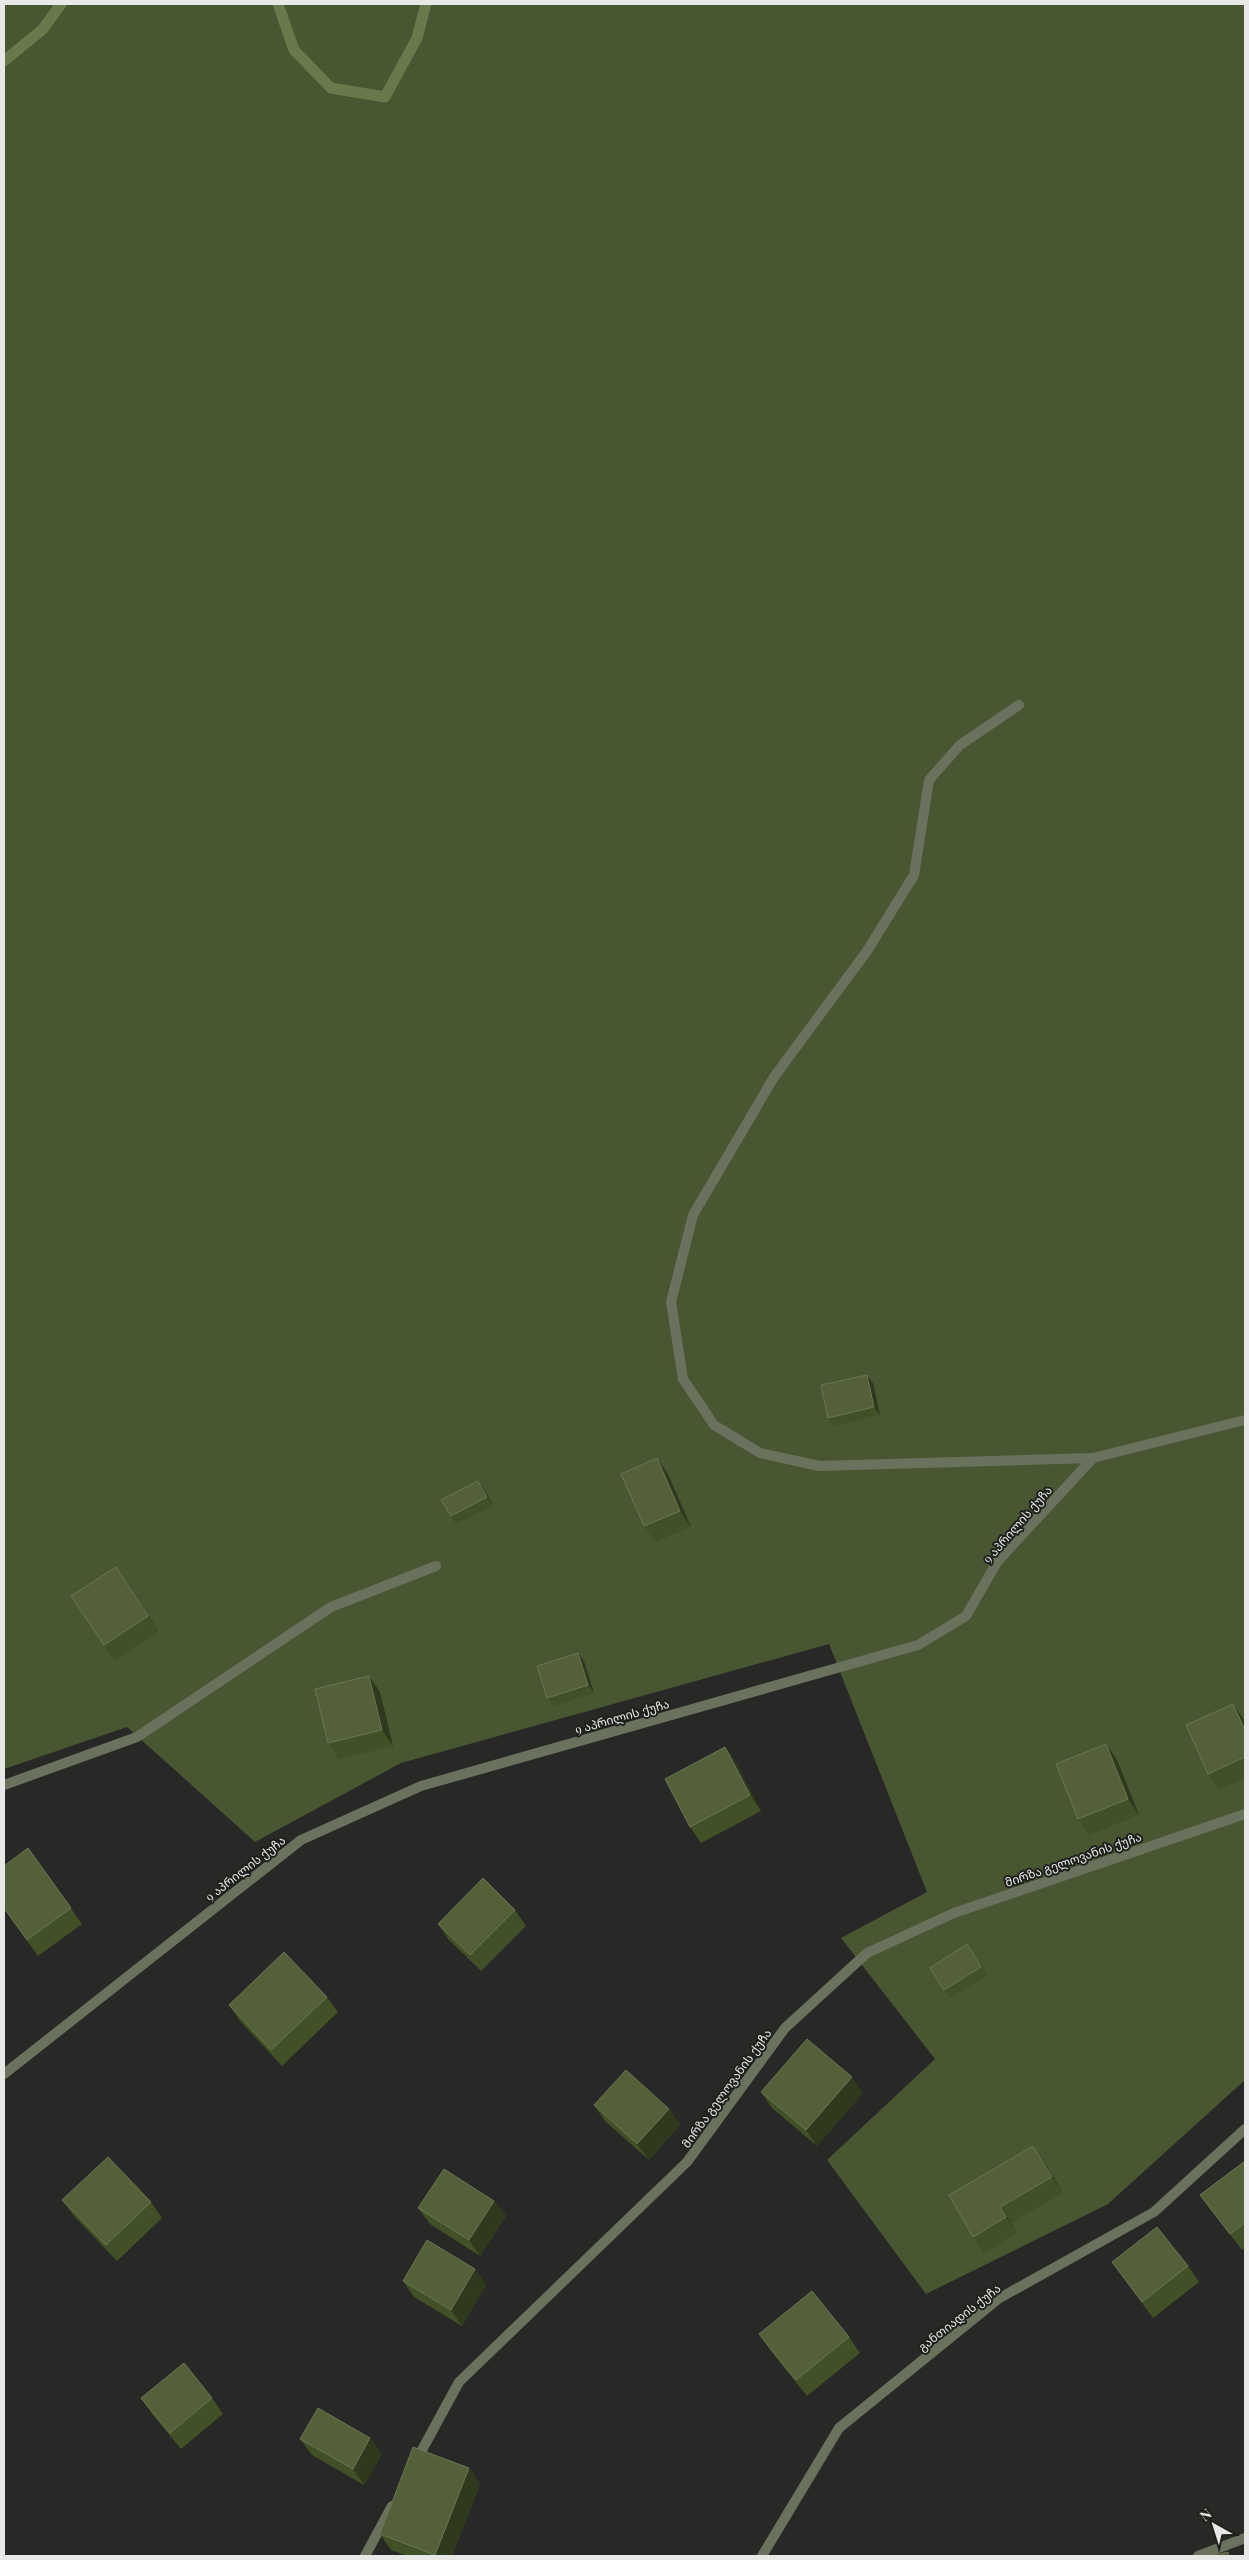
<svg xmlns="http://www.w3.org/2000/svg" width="1249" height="2560" font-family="'Playfair Display','Noto Sans Georgian',serif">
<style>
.green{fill:#485632}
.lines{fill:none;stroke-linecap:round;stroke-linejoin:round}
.stream{stroke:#687a4b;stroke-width:11}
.lane{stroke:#6a725e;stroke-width:10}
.street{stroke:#6a725e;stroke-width:10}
.wall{fill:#415026}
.shaded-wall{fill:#2f391d}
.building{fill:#53603a;stroke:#6a7655}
.labels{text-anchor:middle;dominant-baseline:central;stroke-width:4;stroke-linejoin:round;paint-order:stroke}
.street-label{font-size:12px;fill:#e8e9e7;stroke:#1e201c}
</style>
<rect width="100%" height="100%" fill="#282926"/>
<path class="green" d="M4,4h1241v2076l-137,124 -182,90 -99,-134 108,-101 -94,-121 86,-46 -98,-248 -428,119 -146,79 -128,-115 -123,42z"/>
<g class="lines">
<path class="stream" d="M278,4l16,46 37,38 54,9 32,-59 9,-34
M4,61l39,-32 18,-25"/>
<path class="lane" d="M1019,705l-59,40 -31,35 -15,95 -47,76 -93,126 -81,138 -22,87 12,77 31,46 46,28 59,13 274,-8"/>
<path class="street" d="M4,1785l133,-48 194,-130 105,-41
M4,2074l297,-234 120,-54 497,-141 48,-29 31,-54 96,-104 152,-38
M416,2461l43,-79 228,-220 98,-134 82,-75 87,-40 291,-99
M365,2556l27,-50
M762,2556l77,-128 159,-129 156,-87 91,-83
M1198,2556l47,-18"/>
</g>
<path class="wall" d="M873,1383l7,32 -46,11 -6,-8z
M657,1458l11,16 23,53 -36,15 -11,-16z
M478,1481l6,8 9,16 -37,19 -5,-8z
M116,1567l43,65 -44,29 -11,-16z
M584,1661l10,32 -41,13 -6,-8z
M369,1676l11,16 13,54 -54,13 -11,-16z
M1244,1720l1,1v57l-26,12 -11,-16z
M725,1747l11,16 25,48 -60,32 -11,-16z
M1117,1760l22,55 -50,20 -11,-16z
M28,1848l54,76 -44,32 -34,-48z
M515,1910l11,16 -45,45 -32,-31 -11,-16z
M972,1952l15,23 -37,23 -6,-8z
M327,1997l11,15 -56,54 -42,-45 -11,-16z
M761,2092l102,1 -46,53 -45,-38z
M594,2105l75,4 11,16 -31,35 -44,-39z
M1033,2146l11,16 19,31 -52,30 6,10 -33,20 -11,-16z
M1245,2161v87l-3,2 -42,-55z
M62,2200l89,2 11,16 -45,43 -43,-45z
M494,2201l12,15 -26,40 -50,-32 -12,-16z
M1112,2262l76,4 11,16 -46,36z
M475,2269l11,16 -24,41 -48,-29 -11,-16z
M759,2334l90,3 11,16 -53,43 -37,-46z
M141,2398h71l11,16 -42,35 -29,-35z
M300,2439l82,15 -18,31 -52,-30z
M469,2468l11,16 -28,72h-44l-17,-6 -11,-16z"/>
<path class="shaded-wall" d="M867,1375l6,8 7,32 -6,-8z
M657,1458l11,16 23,53 -11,-16z
M478,1481l6,8 9,16 -6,-8z
M116,1567l11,16 32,49 -11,-16z
M578,1653l6,8 10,32 -6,-8z
M369,1676l11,16 13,54 -11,-16z
M1233,1704l11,16 1,1v9z
M1106,1744l11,16 22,55 -11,-16z
M725,1747l11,16 25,48 -11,-16z
M852,2077l11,16 -46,53 -11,-16z
M669,2109l11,16 -31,35 -12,-16z
M1033,2146l11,16 19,31 -11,-16z
M494,2201l12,15 -26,40 -11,-16z
M1000,2207l11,16 6,10 -11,-16z
M475,2269l11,16 -24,41 -11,-16z
M370,2438l12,16 -18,31 -11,-16z
M469,2468l11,16 -28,72h-16l-1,-1z"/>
<path class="building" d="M867,1375l7,32 -46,11 -7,-33z
M657,1458l23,53 -36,15 -23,-52z
M478,1481l9,16 -36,19 -10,-16z
M116,1567l32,49 -44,29 -33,-49z
M578,1653l10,32 -41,13 -10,-32z
M369,1676l13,54 -54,13 -13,-54z
M1233,1704l12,26v27l-37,17 -22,-49z
M1106,1744l22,55 -50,20 -22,-55z
M725,1747l25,48 -60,32 -25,-48z
M28,1848l43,60 -44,32 -23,-32v-42z
M483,1878l32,32 -45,45 -32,-31z
M967,1944l14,23 -37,23 -14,-22z
M284,1952l43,45 -56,53 -42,-45z
M807,2039l45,38 -46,53 -45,-38z
M626,2070l43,39 -32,35 -43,-39z
M1033,2146l19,31 -52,30 6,10 -33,20 -24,-42z
M108,2157l43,45 -45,43 -44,-45z
M1245,2161v62l-15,11 -30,-39z
M444,2169l50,32 -25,39 -51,-32z
M1157,2227l31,39 -46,36 -30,-40z
M427,2240l48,29 -24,41 -48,-29z
M812,2291l37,46 -53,43 -37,-46z
M184,2363l28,35 -42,35 -29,-35z
M318,2408l52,30 -17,31 -53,-30z
M413,2447l56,21 -34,87 -55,-21z
M1228,2552l1,4h-18z"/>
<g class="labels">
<g class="street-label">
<text transform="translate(1017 1524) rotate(-49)">9 აპრილის ქუჩა</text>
<text transform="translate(622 1716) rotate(-16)">9 აპრილის ქუჩა</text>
<text transform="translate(1073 1859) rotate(-19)">მირზა გელოვანის ქუჩა</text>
<text transform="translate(245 1868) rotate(-38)">9 აპრილის ქუჩა</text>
<text transform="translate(726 2088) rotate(-54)">მირზა გელოვანის ქუჩა</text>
<text transform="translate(959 2317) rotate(-38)">განთიადის ქუჩა</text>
</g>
</g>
<rect width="1249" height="2560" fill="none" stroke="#e8e9e7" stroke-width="10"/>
<g transform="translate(1214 2525) rotate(321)" stroke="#1e201c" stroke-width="4" paint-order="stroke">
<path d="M0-4L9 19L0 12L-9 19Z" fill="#e8e9e7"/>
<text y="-8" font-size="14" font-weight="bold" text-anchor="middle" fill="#e8e9e7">N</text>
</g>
</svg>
